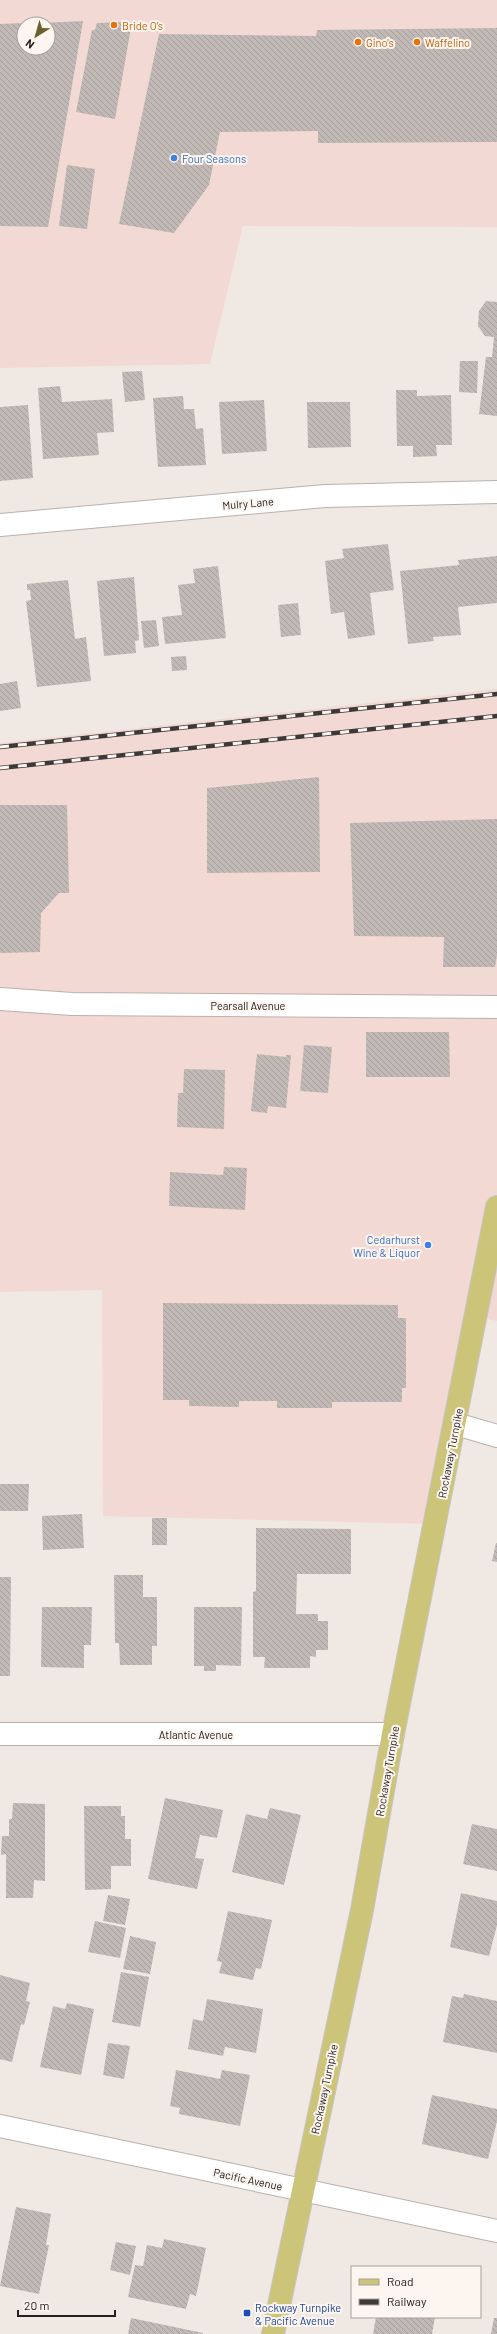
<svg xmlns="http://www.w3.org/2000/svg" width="497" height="2334" font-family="Barlow,sans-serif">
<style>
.commercial{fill:#f3d9d3;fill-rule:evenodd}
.building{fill:url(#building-back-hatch)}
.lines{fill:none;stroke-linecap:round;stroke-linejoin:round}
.minor-casing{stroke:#b9b1ac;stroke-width:24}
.major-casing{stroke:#c6c5c5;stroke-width:24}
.minor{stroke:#fff;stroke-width:22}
.major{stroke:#ccc479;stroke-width:22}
.rail-casing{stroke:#3d3938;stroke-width:4.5}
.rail{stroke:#fdf5f0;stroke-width:3;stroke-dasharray:9;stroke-linecap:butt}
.food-dot{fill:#e8710a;stroke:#fdf5f0;stroke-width:1.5}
.shop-dot{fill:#3f7fe0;stroke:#fdf5f0;stroke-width:1.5}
.transit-dot{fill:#1a4fb4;stroke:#fdf5f0;stroke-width:1.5}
.labels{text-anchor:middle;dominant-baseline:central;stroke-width:4;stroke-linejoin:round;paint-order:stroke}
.food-label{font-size:11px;fill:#c56008;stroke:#fdf5f0;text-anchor:start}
.shop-label{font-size:11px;fill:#366cbe;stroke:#fdf5f0;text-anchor:start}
.street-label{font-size:11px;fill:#23201f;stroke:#fdf5f0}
.transit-label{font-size:11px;fill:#164399;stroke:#fdf5f0;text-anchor:start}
</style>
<defs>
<pattern id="building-back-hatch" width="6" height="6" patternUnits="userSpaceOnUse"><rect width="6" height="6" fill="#c1b9b5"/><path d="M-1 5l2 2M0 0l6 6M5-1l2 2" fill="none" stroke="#a69f9b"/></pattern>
</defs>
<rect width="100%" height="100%" fill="#f0e8e3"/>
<path class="commercial" d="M0,0h497v227l-254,-1 -33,138 -210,4zM24,24h24v24h-24z
M497,689v632l-16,-3 -51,206 -327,-8 -1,-226 -102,2v-549z"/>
<path class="building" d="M83,21l-35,206 -48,-1v-202l24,-1v25h24v-24l-5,-1z
M132,22l-17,97 -39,-7 16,-82h3l2,-7z
M497,28v114l-179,1v-12l-98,1 -11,53 -35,48 -55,-9 40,-190 157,2 1,-6z
M67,165l28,4 -8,60 -28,-3z
M486,301l11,1v114l-18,-2 7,-57h6l2,-20 -9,-1 -7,-10 1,-15z
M460,361h18l-1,32 -18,-1z
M142,371l3,29 -20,2 -3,-30z
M60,386l2,16 50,-3 2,33 -17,1 2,22 -56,4 -5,-71z
M396,390h21v6l34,-1 1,50h-16l1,11 -24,1v-11h-16z
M183,396l1,13h10l2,20 7,-1 3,37 -48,2 -5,-69z
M264,400l3,51 -45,3 -3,-52z
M307,402h43l1,45 -43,1z
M28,405l5,73 -33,3v-74z
M388,544l6,46 -24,3 5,42 -27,4 -4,-27 -13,2 -6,-53 19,-3 -2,-9z
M497,556v47l-39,4 3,28 -28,2 1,4 -26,3 -8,-73 59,-6 -1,-5z
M218,566l8,72 -61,6 -3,-27 20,-2 -4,-30 17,-2 -2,-14z
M134,577l5,63 -4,1 1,12 -32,3 -7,-75z
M68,580l7,59 11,-2 5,44 -54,6 -11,-86 5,-1 -1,-10h-3v-6z
M298,603l3,32 -20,2 -3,-32z
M156,620l3,26 -15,2 -3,-27z
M186,656l1,14 -15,1 -1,-14z
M17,681l4,27 -21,3v-27z
M319,777l1,95 -113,1v-85z
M0,805h67l2,88h-10l-18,20 -1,39 -40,1z
M497,819v136l-2,12h-52l1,-30 -90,-1 -4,-113z
M366,1032h83l1,45h-84z
M304,1045l28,2 -4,46 -28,-2z
M257,1054l29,3v-2h5l-5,53 -18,-2 -1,7 -16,-2z
M184,1069l41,1 -1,59 -47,-2 1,-34h5z
M224,1167l23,1 -2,42 -76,-4 1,-34 53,3z
M163,1303l235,2v13h8v70h-4v14h-70v6h-55v-7h-38v6l-50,-1v-6h-26z
M0,1484h29l-1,27h-28z
M82,1514l2,34 -41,2 -1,-34z
M152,1518h15v27h-15z
M256,1528l95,1v45h-54l-1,40h22v7h10v29h-12v7l-6,-1v12h-46l1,-11h-12v-65l3,-1z
M496,1543h1v19l-5,-1z
M114,1575h29v22h14v49h-5v19h-32l-1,-22h-4z
M0,1577h11l-1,99h-10z
M42,1607h50l-1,38h-7v23l-43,-1z
M194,1607h48l-1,59 -25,-1v6h-12v-5h-10z
M165,1798l58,12 -6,28 -17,-3 -5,23 9,1 -7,30 -49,-10z
M13,1803l32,1v77l-11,-1 -1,18h-27v-44l-5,1 1,-19h7v-17h3z
M84,1806h37v10h4v23h6v27h-20v23l-26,1z
M270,1808l31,7 -17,70 -52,-13 14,-58 21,5z
M472,1824l25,5v42l-34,-7z
M461,1893l36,8v24l-8,31 -39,-9z
M108,1895l22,4 -5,26 -22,-4z
M228,1911l44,9 -11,49 -5,-1 -3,12 -34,-7 3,-11 -5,-1z
M95,1921l31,7 -6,30 -32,-6z
M130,1936l26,6 -6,32 -27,-5z
M121,1972l28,5 -9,50 -28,-5z
M0,1975l30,8 -4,18 4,1 -6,23 -3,-1 -9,38 -12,-3z
M464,1994l33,7v52l-54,-11 9,-46 11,2z
M207,1999l56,10 -7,44 -31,-6 -2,9 -35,-7 5,-30 10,2z
M67,2003l27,6 -13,66 -41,-8 13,-61 12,3z
M108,2043l22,3 -6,33 -21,-4z
M176,2070l44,9 2,-9 28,5 -10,51 -61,-12 1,-6 -10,-2z
M432,2095l65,14v12l-9,38 -66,-15z
M16,2207l35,7 -5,31h3l-10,49 -39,-8z
M164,2239l42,9 -10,48 -6,-2 -4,15 -58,-12 7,-32 8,1 4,-21 15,3z
M116,2242l20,4 -6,29 -20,-5z
M376,2317h59l-3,17h-59z
M131,2318l72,15v1h-75z
M494,2318h3v16h-6z"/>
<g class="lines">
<defs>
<path id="minor" d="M0,525l325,-29 172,-4
M0,999l72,5 425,3
M456,1424l41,12
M0,1734h393
M0,2126l497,105"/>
<path id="major" d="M273,2334l89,-424 31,-176 104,-527"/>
</defs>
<use href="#minor" class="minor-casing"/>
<use href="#major" class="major-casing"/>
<use href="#minor" class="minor"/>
<use href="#major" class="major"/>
<defs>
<path id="rail" d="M0,747l497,-53
M0,768l497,-52"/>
</defs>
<use href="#rail" class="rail-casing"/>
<use href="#rail" class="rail"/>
</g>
<g class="food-dot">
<circle cx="114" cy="25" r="4"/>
<circle cx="358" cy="42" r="4"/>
<circle cx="417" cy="42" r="4"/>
</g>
<g class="shop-dot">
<circle cx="174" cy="158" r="4"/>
<circle cx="428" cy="1245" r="4"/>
</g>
<rect class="transit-dot" x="243" y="2309" width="8" height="8" rx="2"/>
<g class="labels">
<g class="food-label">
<text x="122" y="25">Bride O's</text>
<text x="366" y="42">Gino's</text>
<text x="425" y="42">Waffelino</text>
</g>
<g class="shop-label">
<text x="182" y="158">Four Seasons</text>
<text x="420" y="1239" text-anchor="end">Cedarhurst<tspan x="420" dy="13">Wine &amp; Liquor</tspan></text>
</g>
<g class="street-label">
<text transform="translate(248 503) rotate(-5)">Mulry Lane</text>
<text x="248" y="1005">Pearsall Avenue</text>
<text transform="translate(450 1453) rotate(-79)">Rockaway Turnpike</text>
<text x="196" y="1734">Atlantic Avenue</text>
<text transform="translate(387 1771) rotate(-80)">Rockaway Turnpike</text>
<text transform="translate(324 2089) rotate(-78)">Rockaway Turnpike</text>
<text transform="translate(248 2179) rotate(12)">Pacific Avenue</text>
</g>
<g class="transit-label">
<text x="255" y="2307">Rockway Turnpike<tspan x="255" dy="13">&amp; Pacific Avenue</tspan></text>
</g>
</g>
<rect x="351" y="2266" width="130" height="52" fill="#fdf5f0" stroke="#a6a09c"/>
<rect x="359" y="2279" width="20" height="6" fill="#ccc479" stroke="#a6a09c"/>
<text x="387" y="2286" font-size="12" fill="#23201f">Road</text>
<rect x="359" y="2299" width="20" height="6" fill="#3d3938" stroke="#a6a09c"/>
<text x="387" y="2306" font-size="12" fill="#23201f">Railway</text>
<g transform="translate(36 36) rotate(217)"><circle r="19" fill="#fdf5f0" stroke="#a6a09c"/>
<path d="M0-3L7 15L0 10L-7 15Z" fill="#6c612e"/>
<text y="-6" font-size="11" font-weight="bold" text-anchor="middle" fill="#23201f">N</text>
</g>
<path d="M18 2310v6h97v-6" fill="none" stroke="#23201f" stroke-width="2"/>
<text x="24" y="2310" font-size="12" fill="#23201f" stroke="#fdf5f0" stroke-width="3" paint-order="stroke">20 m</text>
</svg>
